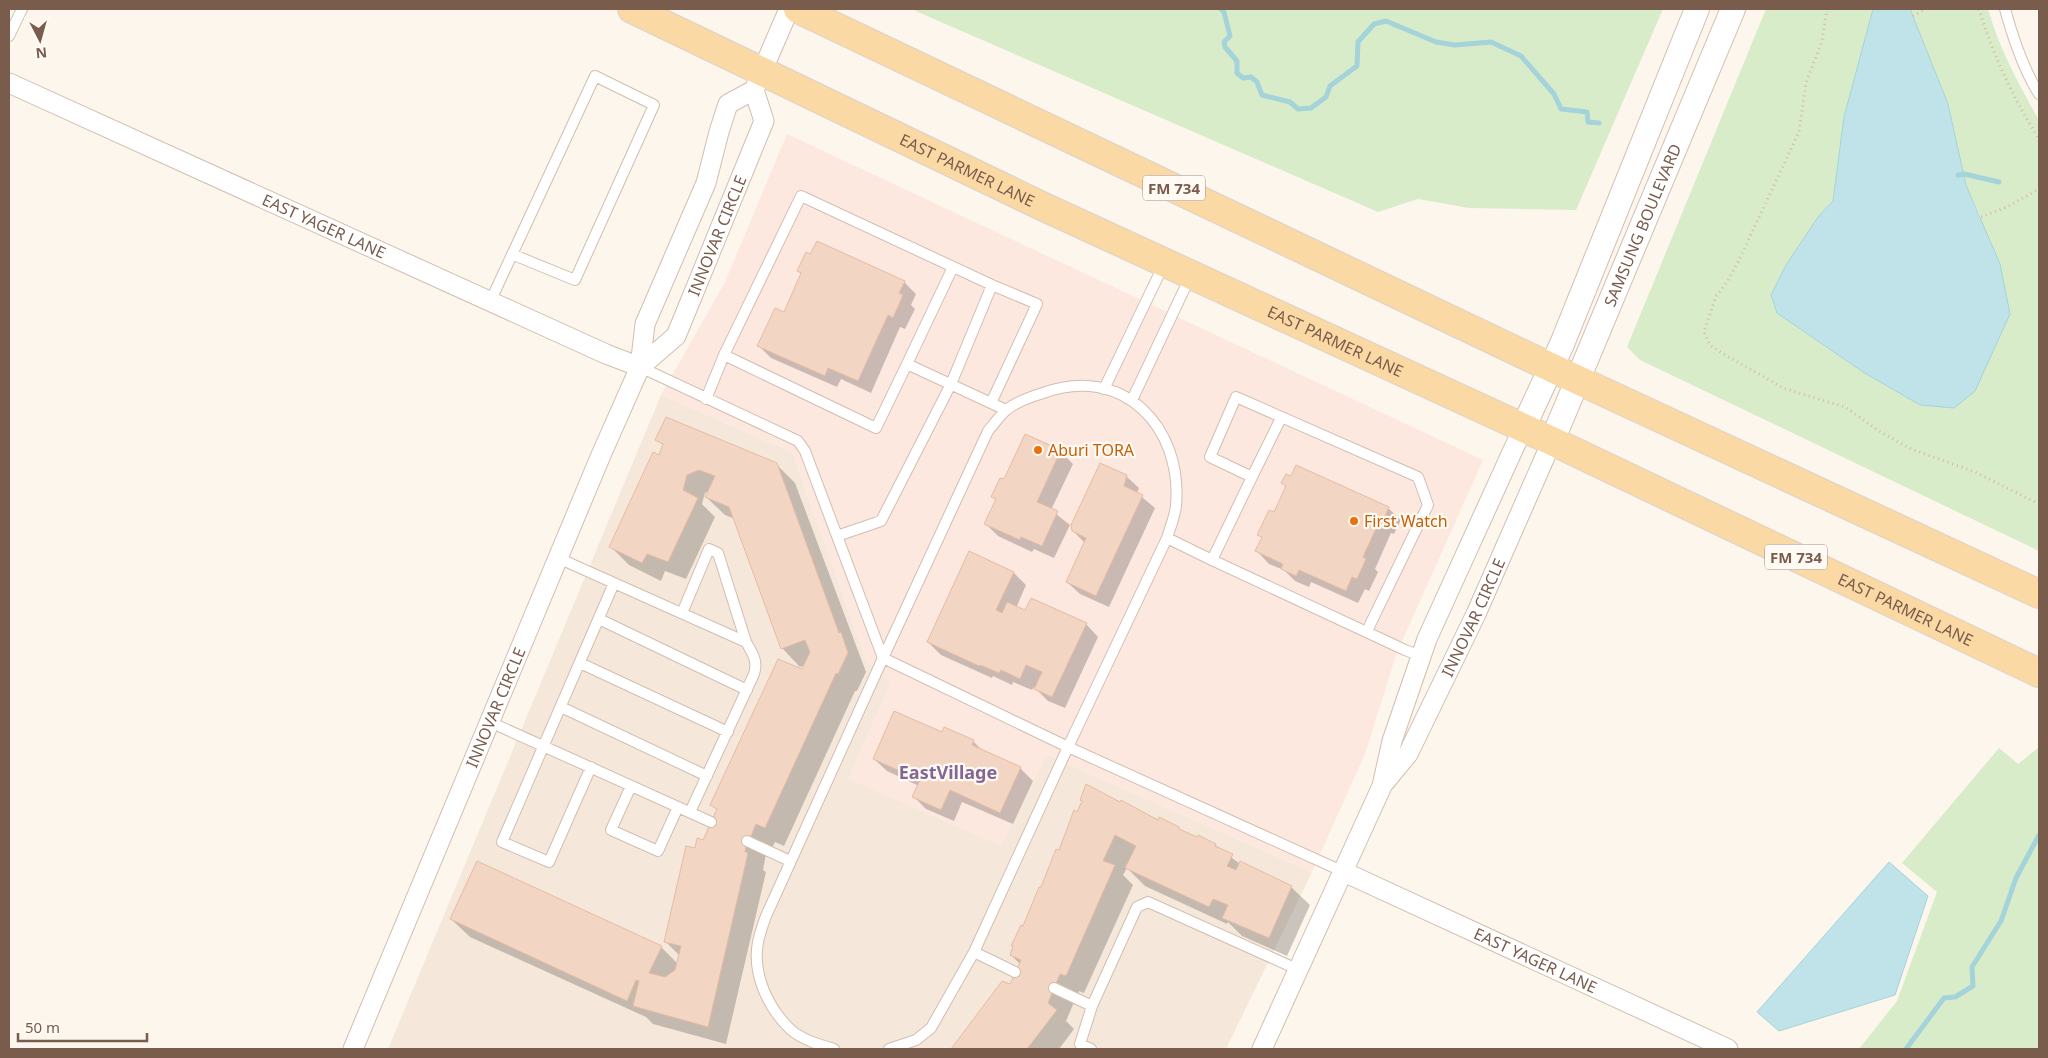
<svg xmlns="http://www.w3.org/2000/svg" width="2048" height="1058" font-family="'Noto Sans',sans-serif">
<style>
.residential{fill:#f5e8da}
.commercial{fill:#fde8e0}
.green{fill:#d8ecc9}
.water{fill:#bfe3e8;stroke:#a5d3da}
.shadow{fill:#0003}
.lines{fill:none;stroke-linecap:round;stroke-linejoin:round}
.stream{stroke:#a5d3da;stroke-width:5}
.building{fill:#f3d5c3;stroke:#e6bba3}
.service-casing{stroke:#d1beb0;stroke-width:12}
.minor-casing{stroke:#d1beb0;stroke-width:21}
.tertiary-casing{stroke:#d1beb0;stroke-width:26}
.primary-casing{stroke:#dad1cd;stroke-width:30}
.path{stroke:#d9b8a5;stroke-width:3;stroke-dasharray:1 4;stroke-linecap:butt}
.service{stroke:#fff;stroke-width:10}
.minor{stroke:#fff;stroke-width:19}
.tertiary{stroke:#fff;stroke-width:24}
.primary{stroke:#fbd9a5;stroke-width:28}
.food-dot{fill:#e8710a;stroke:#fffaf3;stroke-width:2}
.labels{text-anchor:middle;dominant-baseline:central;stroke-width:4.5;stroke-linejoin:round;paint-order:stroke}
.shield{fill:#fffaf3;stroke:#a28b7f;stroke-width:1}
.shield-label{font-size:15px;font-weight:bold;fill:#7a5c4d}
.street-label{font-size:16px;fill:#7a5c4d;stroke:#fffaf3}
.food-label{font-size:16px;fill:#c56008;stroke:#fffaf3;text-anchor:start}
.neighbourhood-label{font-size:18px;font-weight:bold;fill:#846695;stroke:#fffaf3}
</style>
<rect width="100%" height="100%" fill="#fdf6ec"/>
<path class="residential" d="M661,395l131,57 75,210 24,21 -43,96 199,-24 265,117 -86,177h-838z"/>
<path class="commercial" d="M787,134l696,326 -87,195 -31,99 -53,118 -265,-117 -46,91 -153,-67 43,-96 -24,-21 -75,-210 -131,-57 64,-113z"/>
<path class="green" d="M911,9h752l-87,201 -107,-2 -51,-9 -40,13z
M1766,9h107l-29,108 -11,84 -15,16 -32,48 -15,30 6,18 86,59 57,33 61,-188 -15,-32 -18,-81 -38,-95h78c11,39 31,76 51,111v431l-399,-191 -13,-13z
M2039,747v302h-180l38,-48 40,-109 -35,-29 97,-115 19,16z"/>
<path class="water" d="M1873,9h37l38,95 18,81 34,79 10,50 -35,77 -21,17 -34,-3 -57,-33 -86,-59 -6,-18 15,-30 32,-48 15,-16 11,-84z
M1889,862l39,34 -33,99 -116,36 -22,-19z"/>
<path class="shadow" d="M798,271l106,11 12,12 -5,11 4,4 -10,20 -5,-2 -29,66 -30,-14 -4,8 -66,-29 -12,-12 25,-32 18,-39z
M657,439l119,25 19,19 71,189 -9,19h-2l-71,155 -9,-4 -6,12h-3l-3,16 3,2 -40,172 -73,-20 -7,-7 -176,-80 -19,-18 210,28 17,17 2,-8 -14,-14 30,-93 7,-8 15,-31 -6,-5 93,-134v-6l-5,2 -18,-19 -47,-129 -10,-4 -19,-18 3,-6 -4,2 -3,11 13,13 -29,62 -21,-8 -4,10 -32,-16 -18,-18 53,-101z
M1060,451l13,13 -22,46 19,15 -16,33 -20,-9 -2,3 -34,-16 -12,-12 11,-24 -4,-4 12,-15z
M1126,476l13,12 -2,5 18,15 -46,99 -29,-13 -13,-12 18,-39 -12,-12z
M1283,483l105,25 13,12 -7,14 -3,-1 -16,36 3,3 -9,19 -4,-2 -7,14 -47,-21 -2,5 -14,-6 -11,-11 -15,-6 -12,-13 6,-13 -4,-3 15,-22 12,-26z
M1014,573l12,12 -10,23 10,4 60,12 12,13 -33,71 -17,-7 -14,-14 -2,3 -19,-8 -1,3 -19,-9 -1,2 -51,-23 -13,-13z
M942,733l31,8 12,12 35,15 13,13 -20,43 -51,-22 -8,19 -28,-12 -12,-12 5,-11 -32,-15 -13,-12z
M1121,804l94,41 25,19 51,23 19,18 -23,51 -45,-20 -14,-14 -1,2 -82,-38 -18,-18 -4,7 10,10 -49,108 -5,-2 -13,30 8,8 -15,20h-107l51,-67 8,3 9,-21 -9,-9 66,-142z"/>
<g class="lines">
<path class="stream" d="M1221,9l3,3 6,24 -6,6 1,5 12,14v12l6,5 8,-1 6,5 5,13 28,7 8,7 13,-1 15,-11 4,-11 27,-20 1,-24 16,-18 12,-3 50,21 19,3 36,-3 30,14 33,38 7,15 26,3 1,10 11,1
M1958,175l6,-1 35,8
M1906,1049l38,-51 11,-1 18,-11 -1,-19 29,-46 15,-43 23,-43"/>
</g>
<path class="building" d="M817,241l88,40 -6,12 4,2 -10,23 -5,-3 -30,66 -30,-13 -3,8 -68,-30 18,-38 9,4 17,-39 -4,-2 9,-19 4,2z
M666,417l111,46 62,170 2,-1 7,21 -10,21 -2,-1 -71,155 -9,-4 -5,12h-3l-3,16 3,1 -40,174 -75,-21 6,-25 -3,-1 -9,21 -177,-82 27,-58 185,85 -13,27 16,4 10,-7 6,-24 -17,-4 22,-96 9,2 2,-10 6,2 14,-31 -7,-4 68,-146 24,10 8,-17 -5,-12 -24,9 -52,-142 -24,-10 10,-21 -16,-6 -12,5 -4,15 15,8 -30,64 -21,-8 -5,9 -33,-16 44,-95 6,3 4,-11 -8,-4z
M1025,434l36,16 -24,52 21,9 -16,35 -21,-9 -1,3 -36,-16 12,-25 -5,-2 9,-19 4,1z
M1100,463l27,12 -3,11 19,9 -47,101 -30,-14 20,-44 -14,-7 -1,-6z
M1296,465l93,42 -7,16 -3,-1 -16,35 3,2 -9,20 -5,-2 -6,14 -47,-21 -3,6 -15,-7 2,-5 -28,-13 7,-14 -5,-2 12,-25 5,2 12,-26 -5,-3 5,-9 5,2z
M969,551l45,21 -18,38 6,3 5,-11 18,8 6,-12 56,25 -35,74 -18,-8 8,-17 -16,-7 -6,14 -19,-9 -2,3 -19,-8 -1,1 -52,-24z
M894,711l48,21 2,-5 30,13 -2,5 49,22 -21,46 -50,-23 -9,20 -29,-13 8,-17 -47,-21z
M1086,784l34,18 1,-2 37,20 1,-3 20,10v2l18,8 1,-2 18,9 -1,2 18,8 -6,12 9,4 4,-9 52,25 -23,52 -47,-20 6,-13 -15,-6 -4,8 -84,-39 11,-22 -21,-11 -12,26 12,4 -49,111 -6,-2 -12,29 9,7 -30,39h-76l51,-68 8,3 11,-24 -11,-5 3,-9h-2l10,-21 2,1 16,-39h2l15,-38 3,1 15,-40 3,2 5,-11 -2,-1z"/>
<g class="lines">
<defs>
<path id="service" d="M2005,9c8,29 18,60 34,85
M9,36l13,-27
M490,302l105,-226 59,29 -79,175 -61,-25
M724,355l77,-159 191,89 -41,99 -70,137 -44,15
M907,364l46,-97
M640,367l158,74 7,10 78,207 -117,258c-3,8 -6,17 -8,26 -6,32 10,66 33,88 12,10 29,15 43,19
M1104,389l60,-125
M706,399l18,-44 152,73 31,-64 99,46
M1132,400l58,-123
M991,403l46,-99 -45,-19
M1252,477l29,-59
M1167,538c3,-10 8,-22 9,-32 7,-80 -54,-142 -133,-113 -13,4 -28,9 -38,18 -6,6 -12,14 -17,20l-105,227 185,89 99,-209 45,22
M558,558l188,84c7,12 12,19 8,32l-64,138
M682,613l27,-64 9,4 28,89
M599,619l148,71
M1367,631l61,-126 -10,-28 -182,-80 -26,60 42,20 -40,83 193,90 16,6
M580,663l148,69
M561,707l146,69
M490,722l221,100
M591,767l-42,95 -47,-20 112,-259
M631,786l-20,44 47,21 20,-44
M747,841l43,20
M974,952l41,20
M1054,988l38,18
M889,1049l27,-9 15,-12 43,-76 94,-205 276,125
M1091,1049l-11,-5 12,-38 45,-99 11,-5 151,68"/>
<g id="minor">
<path id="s1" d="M9,83l597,271 34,13"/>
<path id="s2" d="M640,367l36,-31 88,-215 -10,-31"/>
<path id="s3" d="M1384,783l24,-29 68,-140 76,-173"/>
<path id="s4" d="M1344,872l384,177"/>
<path id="s5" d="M353,1049l248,-594 39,-88 5,-43 61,-141 13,-51 9,-28 26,-14 35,-81"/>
<path d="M1262,1049l120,-263 10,-45 35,-102 96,-211"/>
</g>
<g id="tertiary">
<path d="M1523,428l39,-84 135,-335"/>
<path id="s6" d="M1552,441l181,-432"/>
</g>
<g id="primary">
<path id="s7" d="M632,9l412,198 508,234 487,232"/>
<path d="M798,9l752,358 489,227"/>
</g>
</defs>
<use href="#service" class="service-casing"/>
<use href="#minor" class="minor-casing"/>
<use href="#tertiary" class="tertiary-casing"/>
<use href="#primary" class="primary-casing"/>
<path class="path" d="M1827,9l-5,32 -16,42 -7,49 -60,128 -12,22 -11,14 -12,36 6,13 12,8 61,35 62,19 34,24 32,18 64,23 64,32
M1979,9c14,46 34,89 60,130
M1913,16l12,-7
M1981,217l26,-10 32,-18"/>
<use href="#service" class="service"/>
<use href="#minor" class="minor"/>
<use href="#tertiary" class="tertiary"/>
<use href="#primary" class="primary"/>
</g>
<g class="food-dot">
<circle cx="1038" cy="450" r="5"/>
<circle cx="1354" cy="521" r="5"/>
</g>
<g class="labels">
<g class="shield">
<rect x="1143" y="175.5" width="62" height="25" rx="4"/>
<rect x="1765" y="544.5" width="62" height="25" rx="4"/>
</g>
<g class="shield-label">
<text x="1174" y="188">FM 734</text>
<text x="1796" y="557">FM 734</text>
</g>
<g class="street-label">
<text stroke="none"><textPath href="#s7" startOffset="372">EAST PARMER LANE</textPath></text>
<text stroke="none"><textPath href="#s6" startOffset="234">SAMSUNG BOULEVARD</textPath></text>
<text stroke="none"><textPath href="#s1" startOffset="346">EAST YAGER LANE</textPath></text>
<text stroke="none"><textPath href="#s2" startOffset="156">INNOVAR CIRCLE</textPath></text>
<text stroke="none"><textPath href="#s7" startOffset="778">EAST PARMER LANE</textPath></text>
<text stroke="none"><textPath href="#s7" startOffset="1408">EAST PARMER LANE</textPath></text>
<text stroke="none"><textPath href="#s3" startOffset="189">INNOVAR CIRCLE</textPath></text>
<text stroke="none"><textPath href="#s5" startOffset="370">INNOVAR CIRCLE</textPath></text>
<text stroke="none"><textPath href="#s4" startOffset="211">EAST YAGER LANE</textPath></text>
</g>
<g class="food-label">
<text x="1048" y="450">Aburi TORA</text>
<text x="1364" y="521">First Watch</text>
</g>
<g class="neighbourhood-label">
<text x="948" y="772">EastVillage</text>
</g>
</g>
<rect width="2048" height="1058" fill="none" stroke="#7a5c4d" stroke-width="20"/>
<g transform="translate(40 40) rotate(174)" stroke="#fffaf3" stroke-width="4" paint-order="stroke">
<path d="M0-4L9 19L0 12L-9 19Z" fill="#7a5c4d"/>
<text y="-8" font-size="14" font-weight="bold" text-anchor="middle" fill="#7a5c4d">N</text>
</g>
<path d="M18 1033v8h129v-8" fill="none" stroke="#7a5c4d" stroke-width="2.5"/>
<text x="25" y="1033" font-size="15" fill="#7a5c4d" stroke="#fffaf3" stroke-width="4" paint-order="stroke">50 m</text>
</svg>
